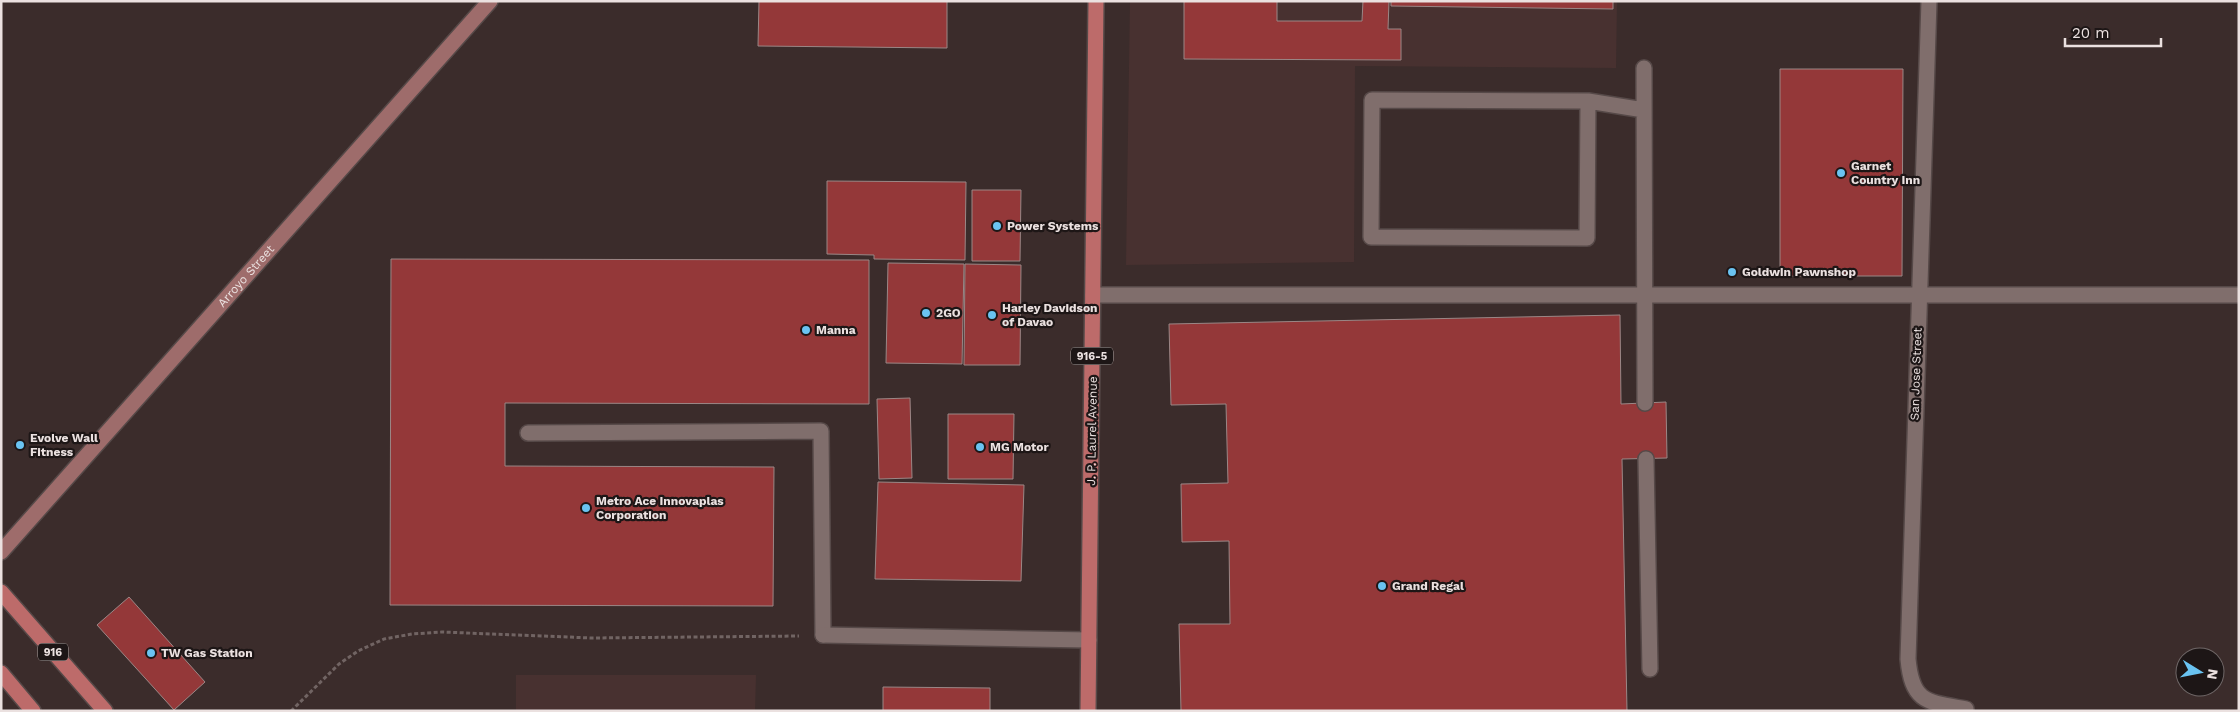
<svg xmlns="http://www.w3.org/2000/svg" width="2240" height="712" font-family="'Work Sans',sans-serif">
<style>
.built{fill:#483130}
.building{fill:#943839;stroke:#9b8786}
.lines{fill:none;stroke-linecap:round;stroke-linejoin:round}
.lane-casing{stroke:#564948;stroke-width:18}
.street-casing{stroke:#564948;stroke-width:18}
.secondary-casing{stroke:#564948;stroke-width:18}
.primary-casing{stroke:#564948;stroke-width:18}
.path{stroke:#716463;stroke-width:3;stroke-dasharray:4 2.5;stroke-linecap:butt}
.lane{stroke:#806e6c;stroke-width:15}
.street{stroke:#806e6c;stroke-width:15}
.secondary{stroke:#9e6c6b;stroke-width:15}
.primary{stroke:#bd6b6a;stroke-width:15}
.poi-dot{fill:#6ac3f1;stroke:#1d1616;stroke-width:2}
.labels{text-anchor:middle;dominant-baseline:central;stroke-width:4.5;stroke-linejoin:round;paint-order:stroke}
.shield{fill:#1d1616;stroke:#ada4a3;stroke-width:1}
.shield-label{font-size:11px;font-weight:bold;fill:#ebe1e0}
.poi-label{font-size:12px;font-weight:bold;fill:#ebe1e0;stroke:#1d1616;text-anchor:start}
.street-label{font-size:12px;fill:#ebe1e0;stroke:#1d1616}
</style>
<rect width="100%" height="100%" fill="#3b2c2b"/>
<path class="built" d="M1130,1h487l-1,67 -261,-2 -1,196 -228,3z
M516,675h240l-1,36h-239z"/>
<path class="building" d="M759,1h188v47l-189,-2z
M1184,1h93v20h85l1,-20h26l-1,28h13v31l-217,-1z
M1391,1h222v8l-222,-3z
M1780,69h123l-1,207h-122z
M827,181l139,1 -1,78 -91,-1v-4l-47,-1z
M972,190h49l-1,71h-48z
M391,259l478,1v144l-364,-1v63l269,1 -1,139 -383,-1z
M888,263l76,1 -2,100 -76,-1z
M965,264l56,1 -1,100h-56z
M1620,315l1,89 45,-2 1,56 -45,1 5,252h-446l-2,-87h51l-1,-83 -47,1 -1,-58 47,-1 -2,-79 -55,1 -2,-81z
M910,398l2,80 -33,1 -2,-80z
M948,414h66l-1,65h-65z
M878,482l146,3 -3,96 -146,-2z
M129,597l76,85 -31,28 -77,-85z
M883,687l107,1v23h-107z"/>
<g class="lines">
<defs>
<path id="lane" d="M1644,68l1,335
M1588,101l-1,137 -216,-1 1,-137 216,1 56,9
M528,433l293,-2 2,204
M1646,459l4,210"/>
<path id="street" d="M1929,1l-21,658c4,44 19,43 58,50
M1093,295h1146
M823,635l266,5"/>
<g id="secondary">
<path id="s1" d="M1,552l489,-551"/>
</g>
<path id="primary" d="M1,592l104,119
M1,673l32,38
M1088,711l8,-710"/>
</defs>
<use href="#lane" class="lane-casing"/>
<use href="#street" class="street-casing"/>
<use href="#secondary" class="secondary-casing"/>
<use href="#primary" class="primary-casing"/>
<path class="path" d="M291,711l48,-47 19,-13 26,-12 28,-5 30,-2 150,6 207,-2"/>
<use href="#lane" class="lane"/>
<use href="#street" class="street"/>
<use href="#secondary" class="secondary"/>
<use href="#primary" class="primary"/>
</g>
<g class="poi-dot">
<circle cx="1841" cy="173" r="5"/>
<circle cx="997" cy="226" r="5"/>
<circle cx="1732" cy="272" r="5"/>
<circle cx="926" cy="313" r="5"/>
<circle cx="992" cy="315" r="5"/>
<circle cx="806" cy="330" r="5"/>
<circle cx="20" cy="445" r="5"/>
<circle cx="980" cy="447" r="5"/>
<circle cx="586" cy="508" r="5"/>
<circle cx="1382" cy="586" r="5"/>
<circle cx="151" cy="653" r="5"/>
</g>
<g class="labels">
<g class="shield">
<rect x="1071" y="347.5" width="42" height="17" rx="4"/>
<rect x="38" y="643.5" width="30" height="17" rx="4"/>
</g>
<g class="shield-label">
<text x="1092" y="356">916-5</text>
<text x="53" y="652">916</text>
</g>
<g class="poi-label">
<text x="1851" y="166">Garnet<tspan x="1851" dy="14">Country Inn</tspan></text>
<text x="1007" y="226">Power Systems</text>
<text x="1742" y="272">Goldwin Pawnshop</text>
<text x="1002" y="308">Harley Davidson<tspan x="1002" dy="14">of Davao</tspan></text>
<text x="936" y="313">2GO</text>
<text x="816" y="330">Manna</text>
<text x="30" y="438">Evolve Wall<tspan x="30" dy="14">Fitness</tspan></text>
<text x="990" y="447">MG Motor</text>
<text x="596" y="501">Metro Ace Innovaplas<tspan x="596" dy="14">Corporation</tspan></text>
<text x="1392" y="586">Grand Regal</text>
<text x="161" y="653">TW Gas Station</text>
</g>
<g class="street-label">
<text stroke="none"><textPath href="#s1" startOffset="369">Arroyo Street</textPath></text>
<text transform="translate(1916 374) rotate(-88)">San Jose Street</text>
<text transform="translate(1092 431) rotate(-89)">J. P. Laurel Avenue</text>
</g>
</g>
<rect width="2240" height="712" fill="none" stroke="#ebe1e0" stroke-width="5"/>
<g transform="translate(2200 672) rotate(100)"><circle r="24" fill="#1d1616" stroke="#6f6767"/>
<path d="M0-4L9 19L0 12L-9 19Z" fill="#6ac3f1"/>
<text y="-8" font-size="14" font-weight="bold" text-anchor="middle" fill="#ebe1e0">N</text>
</g>
<path d="M2065 38v8h96v-8" fill="none" stroke="#ebe1e0" stroke-width="2.5"/>
<text x="2072" y="38" font-size="15" fill="#ebe1e0" stroke="#1d1616" stroke-width="4" paint-order="stroke">20 m</text>
</svg>
